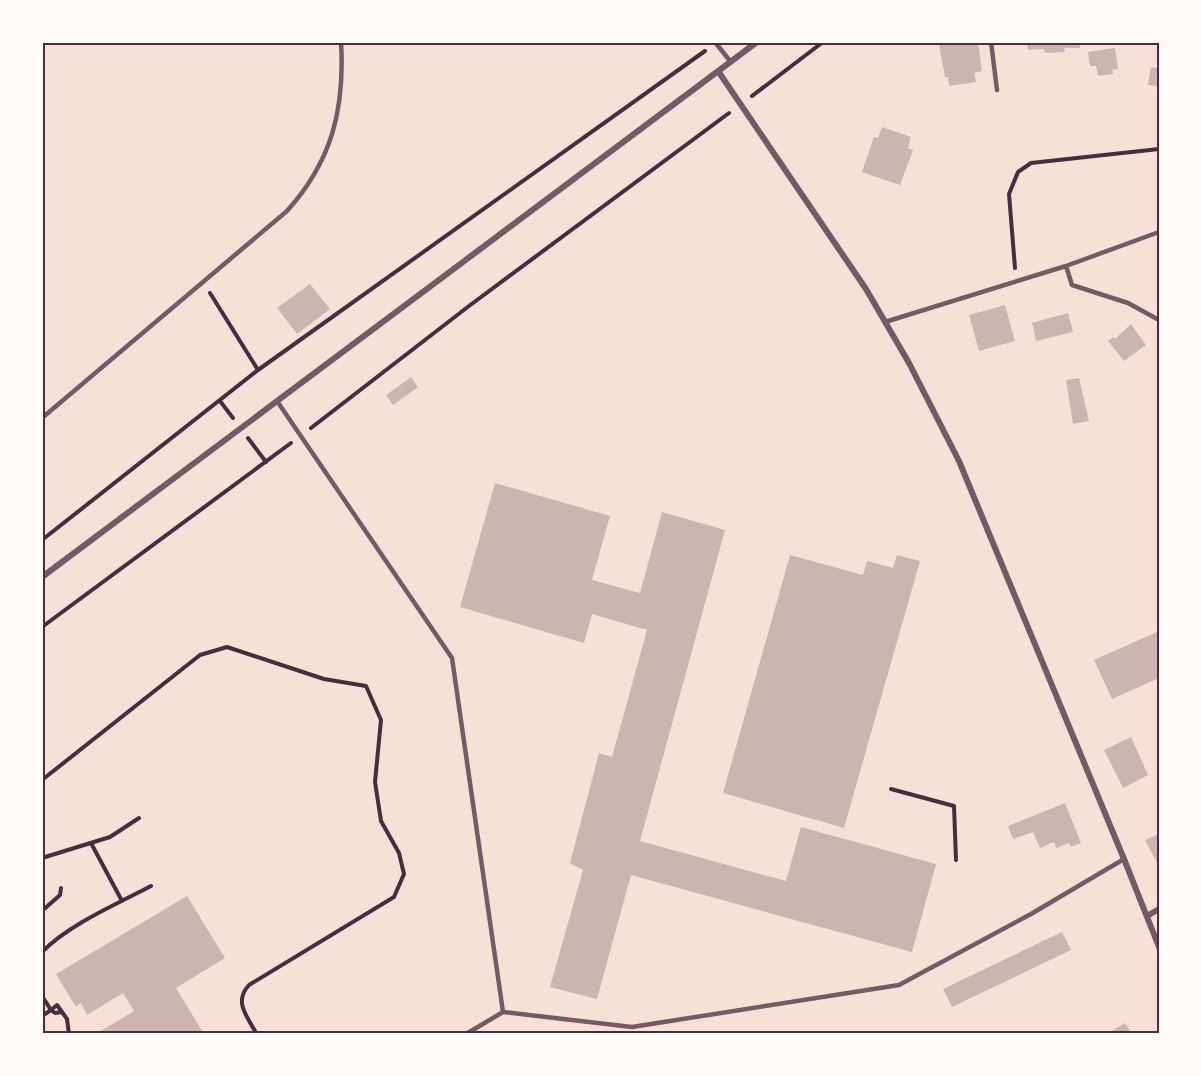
<svg xmlns="http://www.w3.org/2000/svg" width="1201" height="1076" font-family="'PT Sans',sans-serif">
<style>
.building{fill:#ccb4b1}
.lines{fill:none;stroke-linecap:round;stroke-linejoin:round}
.path{stroke:#4a2c40;stroke-width:4}
.service{stroke:#755966;stroke-width:4.5}
.minor{stroke:#755966;stroke-width:6}
.neatline{fill:none;stroke:#4a2c40;stroke-width:2}
</style>
<rect width="100%" height="100%" fill="#f7e1d7"/>
<path class="building" d="M943,42h35l4,29 -8,2 2,9 -27,4 -1,-9h-3l-6,-32h5z
M1027,42h53v6h-16l1,4 -20,1 -1,-4 -16,1z
M1115,48l3,21 -6,1 1,4 -15,2 -2,-10h-6l-2,-14z
M1151,67l8,1v18l-11,-1z
M882,127l29,10 -3,11 5,2 -13,35 -38,-13 12,-35 4,1z
M310,284l20,25 -33,25 -20,-26z
M1005,305l10,36 -36,10 -10,-36z
M1068,313l5,19 -37,9 -4,-18z
M1131,324l15,21 -22,16 -16,-20 6,-4 1,2z
M411,377l7,10 -25,18 -7,-10z
M1079,378l10,43 -16,3 -7,-44z
M495,483l115,33 -18,64 48,13 22,-81 63,18 -85,311 146,40 15,-54 135,37 -24,88 -281,-77 -34,124 -47,-12 33,-117 -13,-7 29,-110 13,4 35,-127 -55,-16 -8,29 -124,-36z
M790,555l73,20 4,-14 26,7 4,-13 23,6 -76,267 -121,-35z
M1159,631v47l-47,21 -18,-39z
M1131,737l17,38 -25,13 -19,-38z
M1065,803l16,40 -10,4 -2,-4 -13,5 -2,-6 -14,6 -7,-16 -20,7 -5,-13z
M1159,834v28l-2,1 -12,-23z
M187,896l38,62 -49,30 28,46h-108l38,-23 -11,-18 -36,22 -6,-12 -5,4 -20,-33z
M1062,932l9,18 -119,57 -9,-18z
M1125,1023l7,11h-25z"/>
<g class="lines">
<path class="path" d="M752,96l71,-54
M1015,268l-6,-74 9,-22 13,-9 128,-14
M210,293l48,77
M220,401l13,17
M311,428l158,-122 260,-193
M248,438l18,24
M42,540l216,-170 447,-319
M42,627l249,-184
M42,780l158,-125 27,-8 97,32 42,7 15,34 -6,62 6,39 18,32 5,21 -10,23 -145,88c-15,16 -3,30 6,46
M891,789l63,17 2,54
M91,843l31,58
M42,858l68,-21 29,-19
M42,911l18,-16 1,-7
M42,952c28,-28 73,-47 109,-66
M42,996l9,14 -9,6
M51,1010l6,-5 10,14 2,15
M51,1010l4,3 7,-1
M250,1034l5,-3 2,3"/>
<path class="service" d="M715,42l15,19
M991,42l6,48
M1066,266l6,19 56,18 31,17
M885,322l181,-56 93,-34
M277,401l175,257 51,354
M42,418l245,-207c45,-50 58,-102 54,-169
M466,1034l37,-22 129,15 267,-42 132,-71 93,-55"/>
<path class="minor" d="M718,71l148,218 43,74 50,98 165,398 35,88
M42,577l715,-535
M1147,916l12,-7"/>
</g>
<rect width="1201" height="1076" fill="none" stroke="#fffaf5" stroke-width="87"/>
<rect x="44" y="44" width="1114" height="988" class="neatline"/>
</svg>
